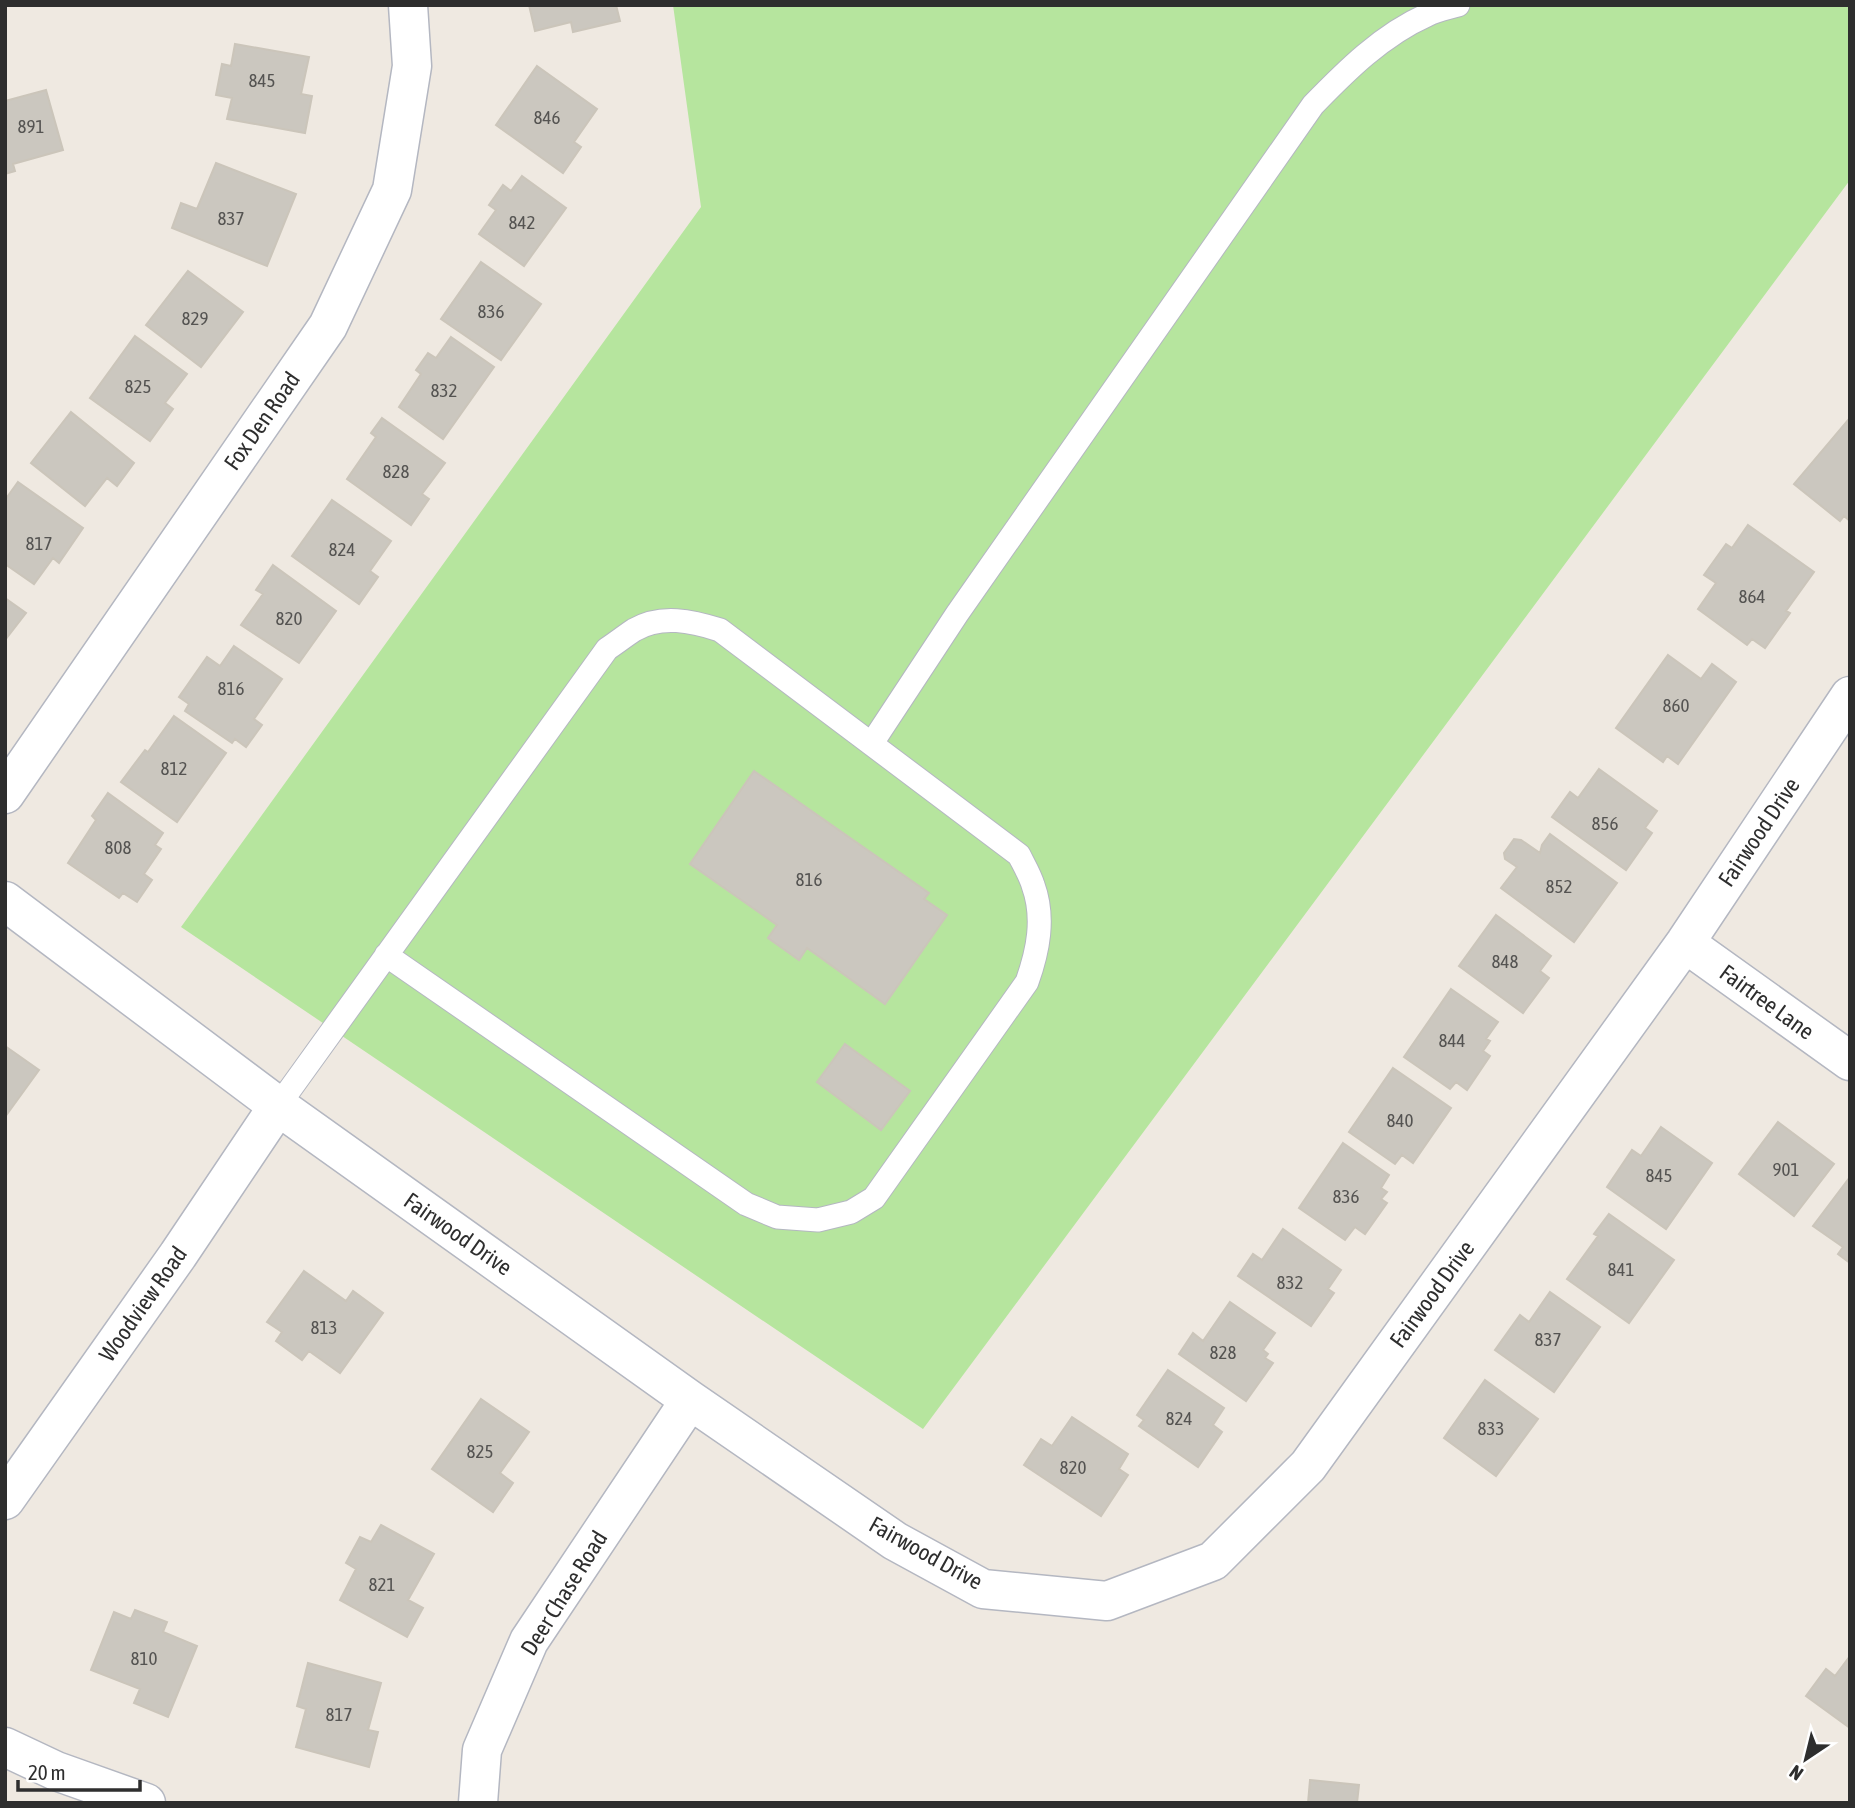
<svg xmlns="http://www.w3.org/2000/svg" width="1855" height="1808" font-family="'Asap Condensed',sans-serif">
<style>
.green{fill:#b6e59e}
.building{fill:#cbc7bf;stroke:#cbc5ba;stroke-width:2}
.lines{fill:none;stroke-linecap:round;stroke-linejoin:round}
.lane-casing{stroke:#b4b7c1;stroke-width:25}
.street-casing{stroke:#b4b7c1;stroke-width:41}
.secondary-casing{stroke:#b4b7c1;stroke-width:41}
.lane{stroke:#fff;stroke-width:23}
.street{stroke:#fff;stroke-width:38}
.secondary{stroke:#fff;stroke-width:38}
.labels{text-anchor:middle;dominant-baseline:central;stroke-width:5;stroke-linejoin:round;paint-order:stroke}
.number-label{font-size:19px;fill:#555452}
.street-label{font-size:23px;fill:#2e2e2e;stroke:#fff}
</style>
<rect width="100%" height="100%" fill="#efe9e1"/>
<path class="green" d="M673,5h1177v175l-927,1249 -742,-502 520,-720z"/>
<path class="building" d="M529,5h87l4,16 -47,11 -2,-10 -36,9z
M235,44l74,13 -8,37 11,2 -7,37 -78,-14 5,-21 -16,-3 6,-31 9,2z
M537,66l60,43 -23,33 7,5 -18,26 -67,-48z
M46,90l17,60 -50,14 2,7 -10,3v-73z
M216,163l80,31 -29,72 -95,-38 9,-25 16,6z
M522,176l44,32 -42,58 -45,-32 17,-24 -7,-5 14,-20 8,6z
M481,262l60,42 -40,56 -60,-41z
M188,271l55,41 -42,55 -55,-42z
M135,336l52,38 -22,29 8,6 -23,32 -60,-43z
M451,337l43,30 -51,72 -44,-32 22,-33 -5,-4 12,-17 8,5z
M71,412l63,51 -17,23 -10,-8 -22,28 -54,-43z
M382,418l63,45 -23,31 7,5 -18,26 -64,-46 29,-42 -5,-4z
M1849,419l1,102 -6,-5 -4,5 -46,-37z
M18,482l65,46 -24,35 -6,-5 -19,26 -29,-20v-64z
M332,500l59,41 -21,30 8,6 -19,27 -67,-48z
M1748,525l66,47 -28,39 4,2 -25,35 -13,-9 -5,6 -49,-36 18,-26 -12,-8 22,-31 6,4z
M273,565l63,46 -37,52 -58,-38 22,-31 -7,-4z
M5,598l21,15 -21,27z
M234,646l48,33 -28,40 8,6 -16,22 -11,-8 -3,4 -47,-32 4,-7 -10,-7 28,-40 13,9z
M1668,655l33,24 11,-15 24,18 -58,82 -11,-8 -4,6 -47,-34z
M174,716l52,37 -49,69 -56,-40 24,-32 3,2z
M1599,769l58,42 -12,17 7,5 -26,37 -74,-53 18,-25 8,6z
M754,771l175,122 -5,6 23,16 -62,89 -78,-56 -8,12 -31,-22 9,-13 -87,-61z
M108,793l55,40 -8,12 6,4 -17,25 8,6 -15,22 -14,-9 -4,5 -51,-35 28,-43 -4,-4z
M1550,834l67,49 -43,59 -73,-54 16,-21 -12,-8 -1,-6 10,-14 7,1 19,13 2,-8z
M1496,915l55,41 -11,15 9,7 -26,35 -64,-47z
M1451,989l47,33 -12,17 4,2 -7,10 7,5 -23,34 -11,-8 -6,7 -46,-32z
M845,1044l65,47 -29,39 -64,-48z
M5,1046l34,24 -34,47z
M1393,1068l58,40 -38,55 -11,-8 -7,9 -46,-32z
M1778,1122l56,42 -40,52 -55,-42z
M1661,1127l51,36 -46,66 -59,-42 25,-37 9,6z
M1343,1143l46,32 -8,13 6,4 -6,7 6,4 -22,31 -10,-7 -10,13 -46,-32z
M1850,1177v86l-12,-9 5,-7 -30,-21z
M1609,1214l65,46 -45,63 -62,-44 31,-43 -4,-2z
M1283,1229l58,41 -13,19 6,4 -23,33 -73,-50 15,-22 9,6z
M304,1271l42,30 7,-10 30,22 -43,60 -31,-22 -7,9 -26,-19 6,-9 -15,-10z
M1550,1292l50,35 -46,65 -59,-42 25,-35 9,7z
M1230,1302l45,31 -12,17 5,4 -3,4 8,5 -27,38 -67,-47 14,-21 10,8z
M1168,1370l56,38 -11,17 9,7 -24,35 -59,-41 5,-6 -7,-5z
M1485,1380l53,39 -42,57 -52,-38z
M481,1399l48,33 -29,41 13,10 -20,29 -61,-43z
M1072,1417l56,37 -9,15 9,6 -27,41 -77,-51 17,-26 11,7z
M381,1525l53,29 -26,46 15,8 -16,29 -67,-37 16,-31 -10,-6 14,-26 11,5z
M135,1610l32,12 -4,10 34,14 -29,71 -34,-14 6,-14 -49,-19 23,-58 17,7z
M1850,1656v72l-44,-32 20,-27 9,7z
M308,1663l73,20 -13,47 10,2 -9,35 -73,-20 10,-38 -9,-3z
M1310,1780l49,5 -2,18h-49z"/>
<g class="lines">
<defs>
<path id="lane" d="M872,743l85,-129 356,-509c33,-34 69,-70 114,-90 9,-5 21,-7 31,-10
M278,1106l329,-457c9,-6 18,-13 27,-19 27,-16 58,-9 86,0l299,225c5,10 11,20 14,30 12,33 5,66 -6,97l-153,216 -23,14 -33,8 -41,-3 -31,-13 -360,-249"/>
<path id="street" d="M5,794l323,-468 64,-136 20,-124 -4,-61
M5,901l273,205 412,294 205,141 88,48 124,12 106,-40 95,-95 377,-523 165,-247
M1685,943l165,118
M5,1500l173,-245 100,-149
M478,1803l4,-53 47,-109 161,-241"/>
<path id="secondary" d="M5,1747l51,24 90,32"/>
</defs>
<use href="#lane" class="lane-casing"/>
<use href="#street" class="street-casing"/>
<use href="#secondary" class="secondary-casing"/>
<use href="#lane" class="lane"/>
<use href="#street" class="street"/>
<use href="#secondary" class="secondary"/>
</g>
<g class="labels">
<g class="number-label">
<text x="262" y="80">845</text>
<text x="547" y="117">846</text>
<text x="31" y="126">891</text>
<text x="231" y="218">837</text>
<text x="522" y="222">842</text>
<text x="491" y="311">836</text>
<text x="195" y="318">829</text>
<text x="138" y="386">825</text>
<text x="444" y="390">832</text>
<text x="396" y="471">828</text>
<text x="39" y="543">817</text>
<text x="342" y="549">824</text>
<text x="1752" y="596">864</text>
<text x="289" y="618">820</text>
<text x="231" y="688">816</text>
<text x="1676" y="705">860</text>
<text x="174" y="768">812</text>
<text x="1605" y="823">856</text>
<text x="118" y="847">808</text>
<text x="809" y="879">816</text>
<text x="1559" y="886">852</text>
<text x="1505" y="961">848</text>
<text x="1452" y="1040">844</text>
<text x="1400" y="1120">840</text>
<text x="1786" y="1169">901</text>
<text x="1659" y="1175">845</text>
<text x="1346" y="1196">836</text>
<text x="1621" y="1269">841</text>
<text x="1290" y="1282">832</text>
<text x="324" y="1327">813</text>
<text x="1548" y="1339">837</text>
<text x="1223" y="1352">828</text>
<text x="1179" y="1418">824</text>
<text x="1491" y="1428">833</text>
<text x="480" y="1451">825</text>
<text x="1073" y="1467">820</text>
<text x="382" y="1584">821</text>
<text x="144" y="1658">810</text>
<text x="339" y="1714">817</text>
</g>
<g class="street-label">
<text transform="translate(262 421) rotate(-55)">Fox Den Road</text>
<text transform="translate(1759 832) rotate(-56)">Fairwood Drive</text>
<text transform="translate(1767 1002) rotate(36)">Fairtree Lane</text>
<text transform="translate(458 1234) rotate(35)">Fairwood Drive</text>
<text transform="translate(1432 1294) rotate(-54)">Fairwood Drive</text>
<text transform="translate(143 1304) rotate(-55)">Woodview Road</text>
<text transform="translate(926 1553) rotate(29)">Fairwood Drive</text>
<text transform="translate(564 1593) rotate(-58)">Deer Chase Road</text>
</g>
</g>
<rect width="1855" height="1808" fill="none" stroke="#2e2e2e" stroke-width="14"/>
<g transform="translate(1806 1759) rotate(215)" stroke="#ffffff" stroke-width="5" paint-order="stroke">
<path d="M0-5L12 26L0 18L-12 26Z" fill="#2e2e2e"/>
<text y="-10" font-size="19" font-weight="bold" text-anchor="middle" fill="#2e2e2e">N</text>
</g>
<path d="M18 1780v10h122v-10" fill="none" stroke="#2e2e2e" stroke-width="3.5"/>
<text x="28" y="1780" font-size="21" fill="#2e2e2e" stroke="#ffffff" stroke-width="5" paint-order="stroke">20 m</text>
</svg>
